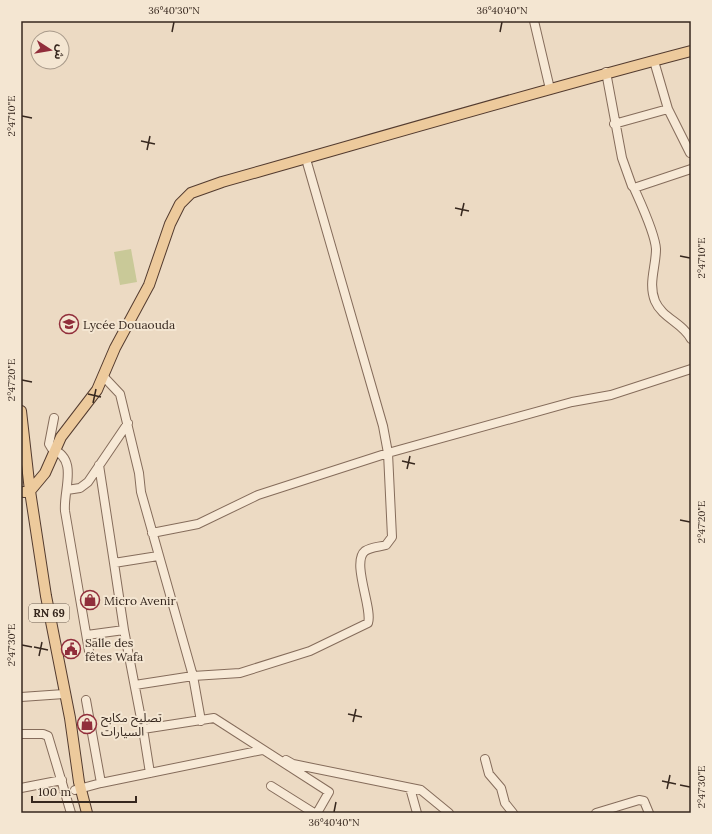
<svg xmlns="http://www.w3.org/2000/svg" width="712" height="834" font-family="Lora,'Noto Sans Arabic',serif">
<style>
.green{fill:#c9c998}
.lines{fill:none;stroke-linecap:round;stroke-linejoin:round}
.minor-casing{stroke:#856c5b;stroke-width:10}
.major-casing{stroke:#533b2f;stroke-width:12}
.minor{stroke:#f7e9d6;stroke-width:8}
.major{stroke:#edca9c;stroke-width:10}
.ticks{fill:none;stroke:#36271e;stroke-width:1.5}
.labels{text-anchor:middle;dominant-baseline:central;stroke-width:4;stroke-linejoin:round;paint-order:stroke}
.shield{fill:#f4e6d2;stroke:#6f6054;stroke-width:1}
.shield-label{font-size:11px;font-weight:bold;fill:#36271e}
.poi-label{font-size:12px;fill:#36271e;stroke:#f4e6d2;text-anchor:start}
.neatline{fill:none;stroke:#36271e;stroke-width:1.5}
.ticks-label{font-size:10px;text-anchor:middle;fill:#36271e}
</style>
<rect width="100%" height="100%" fill="#ecdac3"/>
<path class="green" d="M131,249l6,33 -17,3 -6,-33z"/>
<g class="lines">
<defs>
<path id="minor" d="M534,21l16,68
M654,61l14,48 22,44
M606,72l16,86 10,28 2,2c7,16 21,45 22,61 0,18 -8,34 -1,52 7,17 28,22 36,38
M614,124l54,-15
M634,188l57,-19
M103,376l17,18 19,79 2,19 52,184 -58,9
M54,418l-5,26 3,5c27,10 11,41 13,62l24,140
M99,465l15,98 44,-7
M67,490l13,-2 8,-6 40,-59
M152,533l46,-9 60,-29 130,-42 184,-51 39,-7 80,-26
M114,563l10,67
M87,635l37,-5 19,99 71,-11 115,74 -12,21
M21,697l43,-3
M86,700l15,83
M201,721l-8,-45 47,-3 70,-22 58,-28c5,-14 -17,-61 -3,-72 6,-4 14,-4 21,-6l6,-8 -4,-84 -5,-27 -77,-267
M143,729l7,44
M21,734h22l5,2 23,77
M485,759l4,15 12,14 4,15 8,10
M286,760l7,4 128,26 28,23
M271,786l43,27
M21,788l41,-8
M410,788l7,25
M75,790l26,-7 161,-33
M596,813l43,-13 5,1 5,12"/>
<path id="major" d="M21,411l9,80 16,105 24,122 9,64 8,31
M24,492l6,-1 15,-18 16,-36 36,-47 18,-42 34,-63 21,-61 10,-20 11,-11 31,-11c156,-44 312,-90 469,-131"/>
</defs>
<use href="#minor" class="minor-casing"/>
<use href="#major" class="major-casing"/>
<use href="#minor" class="minor"/>
<use href="#major" class="major"/>
</g>
<path class="ticks" d="M172,32l2,-10M500,32l2,-10M22,116l10,2M141,141l14,3M147,150l3,-14M455,208l14,3M461,216l3,-13M680,256l10,2M22,380l10,2M88,394l13,3M93,403l3,-14M402,461l13,3M407,469l3,-13M680,520l10,2M22,645l10,2M34,647l14,3M39,656l3,-14M348,714l14,3M353,722l3,-13M662,781l14,3M680,785l10,2M667,789l3,-14M334,812l2,-10"/>
<defs>
<symbol id="school-ring" viewBox="-11 -11 22 22"><circle r="9.5" fill="#f4e6d2" stroke="#912e3b" stroke-width="1.5"/><path d="M0-5L7-2L0 1L-7-2ZM-4 1L0 2.5L4 1V4Q0 6-4 4Z" fill="#912e3b"/></symbol>
<symbol id="shop-ring" viewBox="-11 -11 22 22"><circle r="9.5" fill="#f4e6d2" stroke="#912e3b" stroke-width="1.5"/><path d="M-5-2.5h2.3a2.7 3.5 0 0 1 5.4 0H5L5.5 6h-11ZM-1.5-2.5h3a1.5 2.3 0 0 0-3 0Z" fill="#912e3b"/></symbol>
<symbol id="civic-ring" viewBox="-11 -11 22 22"><circle r="9.5" fill="#f4e6d2" stroke="#912e3b" stroke-width="1.5"/><path d="M-.6-6.5H3V-4.5H.6V-3L4-1V1h2V6H-6V1h2V-1L-.6-3ZM-1.2 2.5V6h2.4V2.5Z" fill="#912e3b"/></symbol>
</defs>
<g fill-rule="evenodd">
<use href="#school-ring" x="58" y="313" width="22" height="22"/>
<use href="#shop-ring" x="79" y="589" width="22" height="22"/>
<use href="#civic-ring" x="60" y="638" width="22" height="22"/>
<use href="#shop-ring" x="76" y="713" width="22" height="22"/>
</g>
<g class="labels">
<rect class="shield" x="29" y="604" width="40" height="18" rx="3"/>
<g class="shield-label">
<text x="49" y="613">RN 69</text>
</g>
<g class="poi-label">
<text x="83" y="324">Lycée Douaouda</text>
<text x="104" y="600">Micro Avenir</text>
<text x="85" y="642">Salle des<tspan x="85" dy="14">fêtes Wafa</tspan></text>
<text x="101" y="717">تصليح مكابح<tspan x="101" dy="14">السيارات</tspan></text>
</g>
</g>
<rect width="712" height="834" fill="none" stroke="#f4e6d2" stroke-width="44"/>
<g transform="translate(50 50) rotate(102)"><circle r="19" fill="#f4e6d2" stroke="#a89a8a"/>
<path d="M0-3L7 15L0 10L-7 15Z" fill="#912e3b"/>
<text y="-6" font-size="11" font-weight="bold" text-anchor="middle" fill="#36271e">ش</text>
</g>
<path d="M32 796v6h104v-6" fill="none" stroke="#36271e" stroke-width="2"/>
<text x="38" y="796" font-size="12" fill="#36271e" stroke="#f4e6d2" stroke-width="3" paint-order="stroke">100 m</text>
<rect x="22" y="22" width="668" height="790" class="neatline"/>
<g class="ticks-label">
<text x="174" y="14">36°40'30"N</text>
<text x="502" y="14">36°40'40"N</text>
<text transform="translate(11 116) rotate(-90)" y="4">2°47'10"E</text>
<text transform="translate(701 258) rotate(-90)" y="4">2°47'10"E</text>
<text transform="translate(11 380) rotate(-90)" y="4">2°47'20"E</text>
<text transform="translate(701 522) rotate(-90)" y="4">2°47'20"E</text>
<text transform="translate(11 645) rotate(-90)" y="4">2°47'30"E</text>
<text transform="translate(701 787) rotate(-90)" y="4">2°47'30"E</text>
<text x="334" y="826">36°40'40"N</text>
</g>
</svg>
